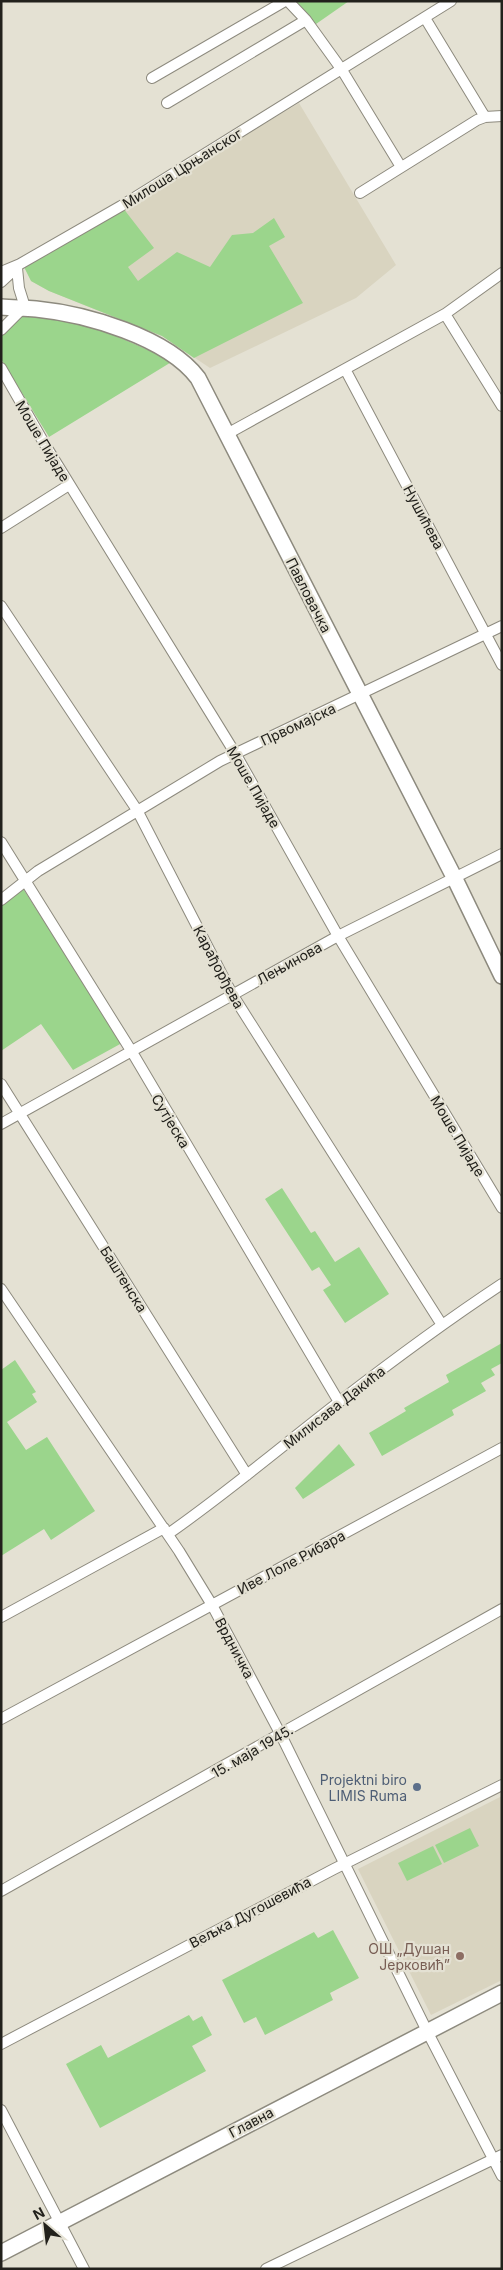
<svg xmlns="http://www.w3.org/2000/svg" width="503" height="2270" font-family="Inter,sans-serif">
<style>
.built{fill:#d9d4c0}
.green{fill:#9bd58c}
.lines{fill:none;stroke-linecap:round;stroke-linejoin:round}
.street-casing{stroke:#8d8a7e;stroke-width:12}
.secondary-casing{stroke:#8d8a7e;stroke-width:18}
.street{stroke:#fff;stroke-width:10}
.secondary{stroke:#fff;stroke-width:15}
.service-dot{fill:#5c6f8a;stroke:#e4e1d3;stroke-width:2}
.education-dot{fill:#8d6e63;stroke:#e4e1d3;stroke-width:2}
.labels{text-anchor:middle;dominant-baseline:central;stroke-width:4.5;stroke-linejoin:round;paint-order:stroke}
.street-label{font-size:14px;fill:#22211c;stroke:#e4e1d3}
.service-label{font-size:14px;fill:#4e5e75;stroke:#e4e1d3;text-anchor:end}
.education-label{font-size:14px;fill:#785e54;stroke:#e4e1d3;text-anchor:end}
</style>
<rect width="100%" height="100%" fill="#e4e1d3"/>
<path class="built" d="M299,103l97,162 -40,33 -146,70 -48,-32 -113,-45 -18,-10 92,-73z
M502,1796v184l-71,35 -73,-146z"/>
<path class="green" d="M294,1h55l-33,23z
M123,208l31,40 -26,19 10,14 39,-29 33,15 22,-32 21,-2 21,-15 11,19 -16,9 34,57 -109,55 -32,-22 -113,-45 -18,-10 -7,-14z
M40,314l49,10 84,37 -124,76 -48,-78v-20l3,-9 13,-12z
M22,887l100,156 -49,27 -32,-46 -40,27v-146z
M282,1188l29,45 4,-2 20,31 24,-15 30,47 -44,29 -22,-33 8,-5 -12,-18 -7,4 -47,-72z
M502,1343v20l-11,6 4,6 -14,8 5,8 -34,19 2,5 -72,41 -13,-23 37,-22 -2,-3 45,-26 -3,-7z
M15,1360l21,32 -4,2 5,8 -30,20 19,28 21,-13 48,74 -44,29 -7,-11 -43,27v-186z
M339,1444l16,21 -52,34 -8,-11z
M470,1828l9,18 -35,17 -9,-18z
M433,1846l9,18 -35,17 -9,-18z
M333,1930l26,48 -29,15 3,7 -68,35 -9,-18 -12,6 -22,-43 92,-48 4,6z
M189,2015l4,6 9,-5 10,19 -20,11 14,25 -106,57 -34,-64 35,-19 7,13z"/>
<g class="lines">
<defs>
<path id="street" d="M288,1l18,19 36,50 59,97
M425,18l60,99
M152,78l133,-77
M167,103l139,-83
M360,193l117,-73 8,-3 17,-1
M17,268l2,20 5,16
M1,272l19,-8 101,-58 330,-205
M1,282l14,-13
M445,314l57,92
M1,330l21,-21
M1,368l43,75 191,310 103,183 164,272
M345,369l157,296
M227,434l218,-120 57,-41
M1,528l68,-43
M1,606l136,204 95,184 210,331
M1,842l131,210 207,350
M1,900l37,-29 182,-110 282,-135
M1,1084l246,391
M1,1124l337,-188 164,-82
M1,1289l178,262 33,54 69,130 146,296 75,145
M168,1534c59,-41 114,-88 171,-132 53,-41 107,-81 163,-118
M1,1617l163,-89
M1,1719l501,-271
M1,1891l501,-282
M1,2044l333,-175 168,-84
M1,2110l83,159
M266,2269l236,-114"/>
<path id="secondary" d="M1,307c12,1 23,1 35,2 50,5 131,28 162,69l256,499 48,99
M1,2253l501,-260"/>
</defs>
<use href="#street" class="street-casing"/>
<use href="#secondary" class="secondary-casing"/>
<use href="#street" class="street"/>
<use href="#secondary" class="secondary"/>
</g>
<circle class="service-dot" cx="417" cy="1787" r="5"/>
<circle class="education-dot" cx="460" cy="1956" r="5"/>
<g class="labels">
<g class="street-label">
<text transform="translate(182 168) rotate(-32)">Милоша Црњанског</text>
<text transform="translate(43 441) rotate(59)">Моше Пијаде</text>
<text transform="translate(424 517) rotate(62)">Нушићева</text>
<text transform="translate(309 595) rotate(63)">Павловачка</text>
<text transform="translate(298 724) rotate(-25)">Првомајска</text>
<text transform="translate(254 787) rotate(60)">Моше Пијаде</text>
<text transform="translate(289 963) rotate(-29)">Лењинова</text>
<text transform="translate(219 967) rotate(62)">Карађорђева</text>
<text transform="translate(171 1121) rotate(59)">Сутјеска</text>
<text transform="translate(458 1136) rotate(59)">Моше Пијаде</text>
<text transform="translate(124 1279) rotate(58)">Баштенска</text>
<text transform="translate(334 1407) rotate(-38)">Милисава Дакића</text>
<text transform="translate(291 1562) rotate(-28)">Иве Лоле Рибара</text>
<text transform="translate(235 1648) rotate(62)">Врдничка</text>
<text transform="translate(252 1751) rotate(-30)">15. маја 1945.</text>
<text transform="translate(250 1912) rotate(-28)">Вељка Дугошевића</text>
<text transform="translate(251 2122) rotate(-28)">Главна</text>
</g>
<g class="service-label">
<text x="407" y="1779">Projektni biro<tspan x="407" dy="16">LIMIS Ruma</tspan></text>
</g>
<g class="education-label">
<text x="450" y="1948">ОШ „Душан<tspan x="450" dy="16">Јерковић”</tspan></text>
</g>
</g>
<rect width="503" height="2270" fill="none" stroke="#22211c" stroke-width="5"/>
<g transform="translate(45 2225) rotate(332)" stroke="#e4e1d3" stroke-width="4" paint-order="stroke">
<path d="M0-4L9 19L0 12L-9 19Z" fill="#22211c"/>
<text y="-8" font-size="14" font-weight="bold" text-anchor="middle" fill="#22211c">N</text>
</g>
</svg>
